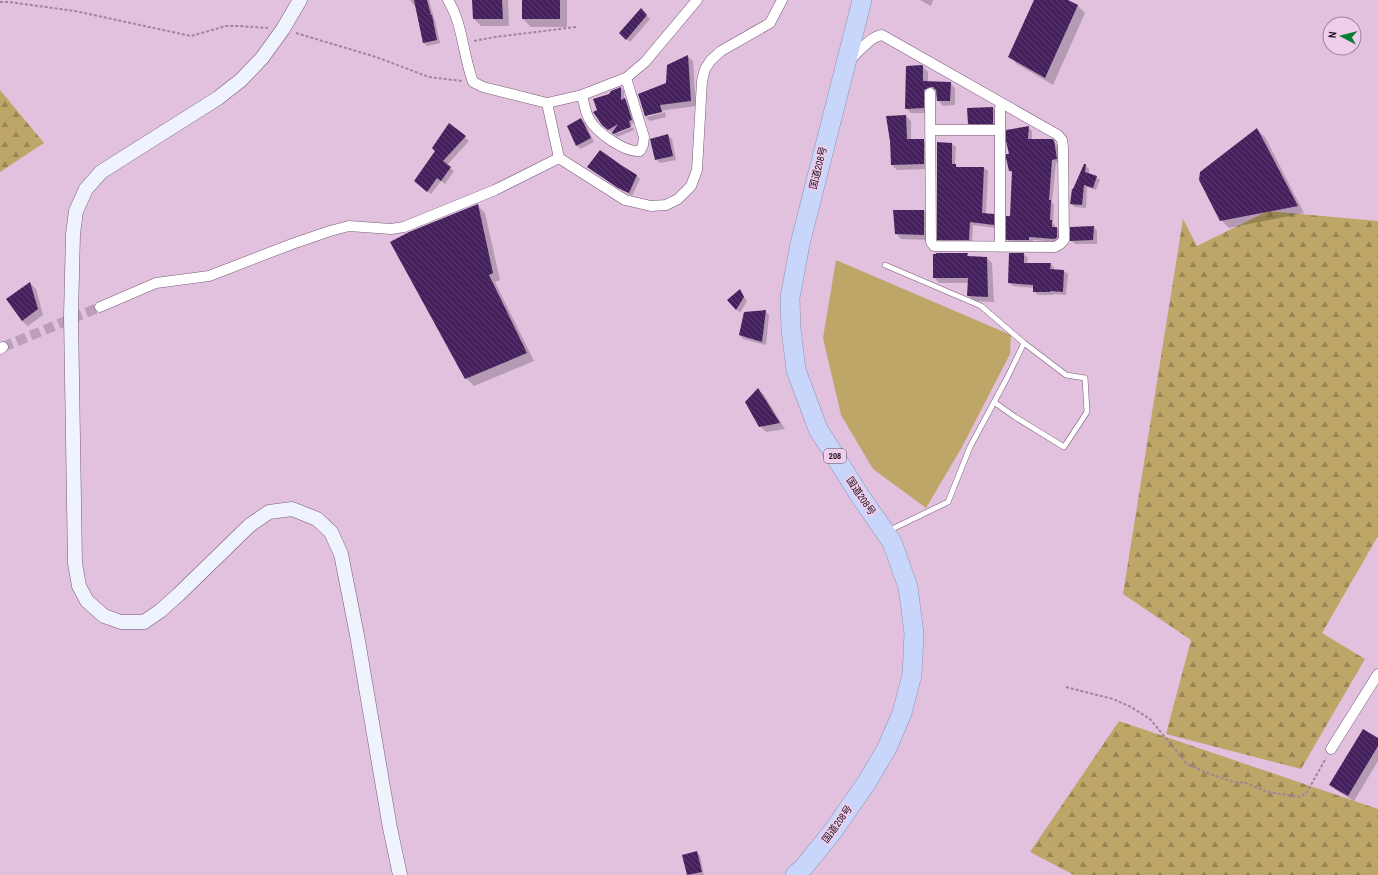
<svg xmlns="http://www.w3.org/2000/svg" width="1378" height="875" font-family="'Archivo Narrow','Noto Sans JP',sans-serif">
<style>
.forest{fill:url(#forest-firs)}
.pitch{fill:#bea668}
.shadow{fill:#0003}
.building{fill:url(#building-back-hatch)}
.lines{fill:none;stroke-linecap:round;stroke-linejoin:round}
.street-tunnel{stroke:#bb9fb9;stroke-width:10;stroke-dasharray:10 5;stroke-linecap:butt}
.lane-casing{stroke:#775a75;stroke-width:6}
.street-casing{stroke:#775a75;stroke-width:11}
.secondary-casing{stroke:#775a75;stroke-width:15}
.highway-casing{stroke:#8e92ae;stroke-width:20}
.path{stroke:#9f859c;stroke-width:2;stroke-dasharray:3 2;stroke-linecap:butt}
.lane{stroke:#fff;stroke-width:5}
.street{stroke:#fff;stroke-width:10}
.secondary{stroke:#eef3fe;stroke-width:14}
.highway{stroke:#c8d6fb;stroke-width:19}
.labels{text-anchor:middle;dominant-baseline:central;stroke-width:4;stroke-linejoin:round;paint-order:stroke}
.shield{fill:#efceec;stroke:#5f4c5d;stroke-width:1}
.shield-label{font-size:9px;font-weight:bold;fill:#211520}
.street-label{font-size:10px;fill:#211520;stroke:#efceec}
</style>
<defs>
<pattern id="forest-firs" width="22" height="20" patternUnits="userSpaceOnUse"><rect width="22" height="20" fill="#bea668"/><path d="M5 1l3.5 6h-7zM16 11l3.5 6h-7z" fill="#9a8655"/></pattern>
<pattern id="building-back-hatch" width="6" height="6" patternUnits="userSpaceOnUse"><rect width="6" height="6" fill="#44215d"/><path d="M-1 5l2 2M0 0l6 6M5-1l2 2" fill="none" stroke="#5c3f70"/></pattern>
</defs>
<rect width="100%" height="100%" fill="#e2c1df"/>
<path class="forest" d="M0,90l44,53 -44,29z
M1268,211l110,10v315l-56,97 43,26 -64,110 -135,-35 25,-94 -68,-46 60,-375 14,27z
M1119,721l259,88v66h-304l-44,-23z"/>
<path class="pitch" d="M836,260l175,75 -1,19 -48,93 -36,61 -53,-39 -32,-54 -18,-77z"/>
<path class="shadow" d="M410,0h19l5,18 1,2 5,23 -13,3 -4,-4 -7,-34z
M473,0h35l1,26h-28l-7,-7z
M523,0h44v27h-36l-8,-8z
M920,0h13l-2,6z
M1035,0h30l13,6 7,7 -32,72 -36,-21 -7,-7z
M641,10l9,9 -20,23 -10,-9z
M688,57l5,4 3,45 -30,4 -19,5v2l18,-5 1,5 -16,4 -5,-5 -6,-22 28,-10z
M923,67l5,5v10l22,1 5,5v17l-12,1 -5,-6 -1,-9h-2l-6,4 -1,18h-17l-5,-5z
M621,88l3,3v9l1,-1 3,3 6,21 -2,1v1l-14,6v2l15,-6 1,3 -17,7 -10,-9 -9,-18 12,-15z
M993,108l3,4v15h-23l-4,-4z
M906,116l5,5v19h12l5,5 1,24 -32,1 -5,-5z
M581,119l4,4 9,19 -14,7 -3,-4z
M450,125l19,16 -22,24 7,6 -9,13 -4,-3 -10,13 -12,-9z
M1029,128l3,3v9l21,1 4,4 3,18h-4l-4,39 2,3 -1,18 2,2v3h2l4,4 -2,10 -26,-2v3h-22l-3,-3 3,-23 2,-43 -3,-3v-16z
M1257,130l8,7 39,76 -75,15 -8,-8z
M668,136l4,3 4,21 -16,3 -4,-4z
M952,144l4,3 -1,18 4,3h25l4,3 -2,43 7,1 4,4v9l-24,-3 -1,18h-30l-4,-4z
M1085,165l4,4v5l7,3 4,3 -4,10 -9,-3 -1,21 -11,-1 -4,-3z
M588,167l48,8 4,4 -8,17 -9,-5z
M477,205l8,8 15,67 -5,2 39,79 -60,25 -8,-8z
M924,211l6,5v24l-29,-1 -5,-6z
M1094,227l3,4v13h-22l-4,-4z
M967,254l3,3 17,1 5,5 2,39 -20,-1 -6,-6 1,-12h-30l-5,-6 3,-22z
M1010,254h14l4,4 -1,6h23l4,3v3l10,1 4,3 -2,21 -13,-1v1h-15l-4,-4v-3l-21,-2 -3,-3z
M30,283l6,6 7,26 -15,11 -6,-5z
M740,291l7,10 -7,12 -12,-13z
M766,312l3,3 -3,30 -23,-6 -3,-4z
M758,390l6,5 21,34 -19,3 -6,-6z
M1378,739v22l-24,40 -18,-11 -6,-5z
M697,852l3,4 4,19h-16l-5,-20z"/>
<path class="building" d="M414,0h13l4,15h1l5,25 -14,3z
M472,0h30l1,19h-30z
M522,0h38v19h-38z
M1034,0h34l10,5 -33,73 -37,-21z
M641,8l6,7 -21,25 -7,-7z
M688,55l3,46 -31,4 2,7 -17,4 -7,-22 28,-11 1,-18z
M922,65l1,1v15l28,1 -1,19h-13l-1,-11 -3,-3h-3l-6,3v18l-19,1 1,-43z
M621,87v13l4,-2 7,22 -3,1 2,6 -18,7 -1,-1 6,-9 -10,6 -6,-5 -9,-13 4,-2 -4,-11 16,-5 2,-3z
M993,107v17h-25l-1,-16z
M906,115l1,24h17v25l-33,1 -1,-24 -4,-25z
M581,118l10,20 -15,8 -9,-20z
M449,123l17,13 -23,25 8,6 -10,14 -4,-3 -10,14 -13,-11 21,-30 -3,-3z
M1029,126l-1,13h24l2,1 3,19 -5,1 -3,40h2l-1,20h2v7h5v10l-2,2 -26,-2v3h-23v-24h4l2,-45h-3l-3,-13v-4h3l-3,-13v-11z
M1257,128l41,78 -78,15 -21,-41 1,-8z
M668,134l5,22 -18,4 -5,-21z
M937,142l15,1v21h4v3h28l-2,46 12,1v11l-24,-3 -1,18h-32z
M600,150l21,15 16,10 -8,18 -11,-5 -31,-21z
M1084,164h2l-1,8 12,4 -4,12 -9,-3 -2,20 -12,-1 2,-15h1z
M478,204l15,69 -4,2 38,78 -62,26 -75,-137 19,-10z
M893,210h31v25l-29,-1z
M1094,226l-1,14 -23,1v-14z
M936,253h32l-1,3 20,1 1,40 -21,-1 1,-18h-35v-24h3z
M1009,253h15v10h27l-1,6 14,1 -1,22 -13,-1v1h-17v-7l-25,-2z
M30,282l8,27 -16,12 -16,-22z
M740,289l4,8 -8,13 -9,-10z
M766,310l-4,32 -23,-7 5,-23z
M758,388l22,35 -21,4 -14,-25z
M1363,729l15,9v8l-30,50 -19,-11z
M697,851l5,21 -15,3 -5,-20z"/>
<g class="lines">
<path class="street-tunnel" d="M3,347l97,-40"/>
<defs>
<path id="lane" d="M885,265l96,41 43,37 -17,35 -37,69 -22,55 -60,29
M994,402l21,15 49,30 23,-35 -2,-34 -19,-3 -42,-32"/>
<path id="street" d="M448,0c15,24 15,56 25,82l10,5 64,16 12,55 66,42 26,6 15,-1 12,-6 13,-13 6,-16 5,-89 3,-12 6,-9 10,-9 49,-28 12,-23
M847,54l7,2c7,-7 18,-20 28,-21l176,100 4,5 1,7 1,93 -4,4 -5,3 -121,-1 -3,-4 -1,-149
M582,95c2,8 3,16 7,24 7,13 36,34 51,32l3,-6 1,-8 -18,-59
M547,103l35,-8 44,-17 19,-16 52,-62
M930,130h70
M1000,247v-139l3,-4
M100,307l56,-24 53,-7 83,-32 38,-13 19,-5 42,3 13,-2 91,-37 64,-32
M0,349l3,-2
M1331,749l47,-75"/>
<path id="secondary" d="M300,0l-17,29 -21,29 -21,22 -23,18 -117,74 -15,17 -10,22 -3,23 -2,82 4,247 4,23 8,15 17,15 17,6h23l16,-11 18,-16 72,-70 19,-13 23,-3 25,10 14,13 10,22 16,81 33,193 10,47"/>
<path id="highway" d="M795,875l9,-8 29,-36 34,-49 20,-34 15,-35 10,-38 2,-42 -6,-46 -16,-45 -32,-46 -42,-67 -22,-59 -5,-41 -1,-31 10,-54 62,-244"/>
</defs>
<use href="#lane" class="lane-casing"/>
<use href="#street" class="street-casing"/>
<use href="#secondary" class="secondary-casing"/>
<use href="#highway" class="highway-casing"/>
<path class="path" d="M0,2h9l66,9 116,25 35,-10h13l29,2
M296,33l80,24 53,20 33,4
M474,41l21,-4 81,-10
M1066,687l47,12 18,8 19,12 37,45 23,10 23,8 13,1 21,9 33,5 6,-3 20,-36"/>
<use href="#lane" class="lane"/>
<use href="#street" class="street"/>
<use href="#secondary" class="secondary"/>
<use href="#highway" class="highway"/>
</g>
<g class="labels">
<rect class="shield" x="824" y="449" width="22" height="14" rx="3"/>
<g class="shield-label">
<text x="835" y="456">208</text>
</g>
<g class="street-label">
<text transform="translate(818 168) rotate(-76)">国道208号</text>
<text transform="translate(861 496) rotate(56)">国道208号</text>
<text transform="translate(837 824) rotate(-54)">国道208号</text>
</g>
</g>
<g transform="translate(1342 36) rotate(277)"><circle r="19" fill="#efceec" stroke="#9d849a"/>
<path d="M0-3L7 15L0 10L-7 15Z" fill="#0a7e35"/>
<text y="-6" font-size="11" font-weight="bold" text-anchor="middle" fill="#211520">N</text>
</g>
</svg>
